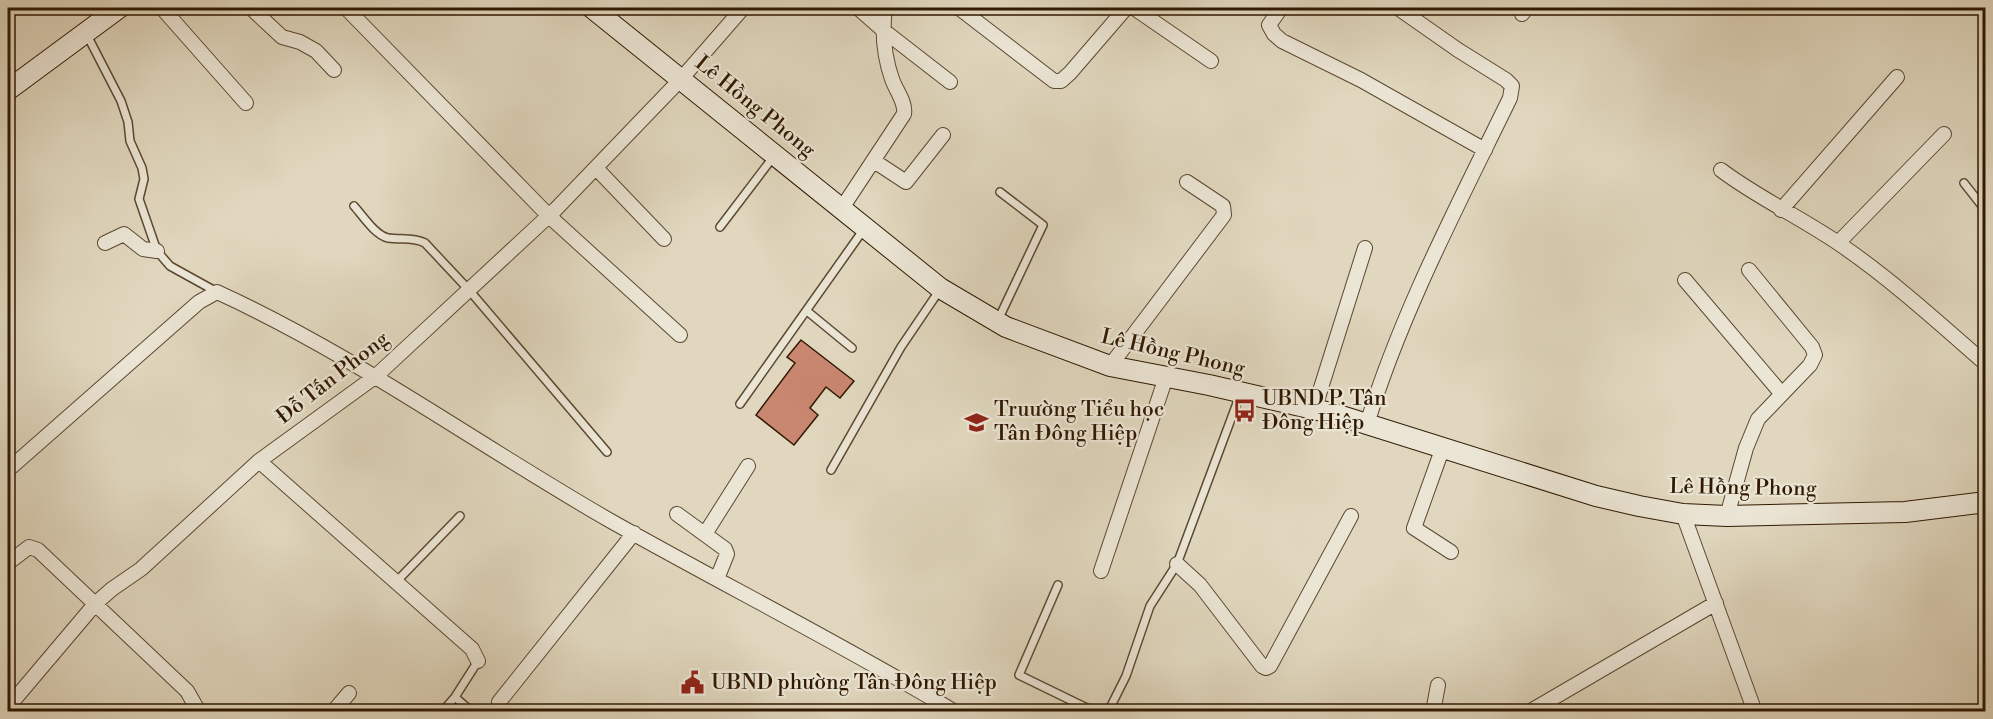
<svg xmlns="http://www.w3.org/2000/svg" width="1993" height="719" font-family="'Libre Bodoni',serif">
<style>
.building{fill:#c98670;stroke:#301900;stroke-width:1.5}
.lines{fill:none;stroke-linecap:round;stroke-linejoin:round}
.service-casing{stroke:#5c4830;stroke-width:10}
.minor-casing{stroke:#5c4830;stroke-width:16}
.secondary-casing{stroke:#301900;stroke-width:22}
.service{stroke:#ebe5d5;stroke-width:7}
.minor{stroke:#ebe5d5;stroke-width:14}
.secondary{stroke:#ebe5d5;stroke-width:20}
.labels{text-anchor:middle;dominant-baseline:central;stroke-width:4.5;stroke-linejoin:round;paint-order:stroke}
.street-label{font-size:21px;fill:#301900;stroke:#ebe5d5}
.poi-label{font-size:21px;fill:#301900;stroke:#ebe5d5;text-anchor:start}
</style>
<rect width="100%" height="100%" fill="#e0d7be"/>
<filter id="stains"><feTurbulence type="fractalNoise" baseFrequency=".00333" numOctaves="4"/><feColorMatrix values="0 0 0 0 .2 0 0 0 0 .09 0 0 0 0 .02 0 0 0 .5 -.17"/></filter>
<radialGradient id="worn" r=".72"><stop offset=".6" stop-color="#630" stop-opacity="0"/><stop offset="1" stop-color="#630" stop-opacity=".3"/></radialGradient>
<path class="building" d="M801,340l53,41 -14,17 -14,-11 -16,21 8,7 -24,30 -38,-30 39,-52 -8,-6z"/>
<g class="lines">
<defs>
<path id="service" d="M87,35l34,66 7,21 2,19 12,27 2,11 -5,20 18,52 13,15 47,26
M1964,183l22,28
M354,206c9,10 21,29 34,32 13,2 25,-1 37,5l44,47 138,162
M720,227l54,-71
M807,311l45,37
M998,320l45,-95 -43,-33
M740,404l124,-175
M831,470l70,-123 38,-56
M396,582l64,-66
M1058,585l-39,90 76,37
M455,697l17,15
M442,712l13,-15 23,-36
M1108,712l18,-36 24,-70 27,-42 63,-169"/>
<path id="minor" d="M162,8l84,95
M251,8l31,29 18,5 16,9 18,19
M346,8l203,208 131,119
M858,8l25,22 67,52
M959,8l95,73h7l9,-8 56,-65
M1134,8l77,53
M1281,8l-12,17 5,9 8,7 79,39 124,70
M1522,14l5,-6
M874,161l32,21 37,-47
M596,168l68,71
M1721,170c37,28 81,48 120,75 51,35 98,78 145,119
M842,208l62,-94c2,-12 -8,-23 -12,-35 -8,-23 -10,-48 -7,-71
M1781,210l116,-133
M105,243l19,-9 19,15 14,2
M1838,243l106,-109
M1685,280l96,113
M1110,366l114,-151 -1,-9 -36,-24
M1314,410l51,-162
M1367,424c35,-113 91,-219 143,-326l2,-12 -6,-6 -48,-30 -60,-42
M1443,447l-29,81 37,24
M259,461l213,188 6,12
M9,469l190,-167 18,-10c138,63 261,153 392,228 115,65 233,124 346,192
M677,514l48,35 2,5 -10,25
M1683,514l72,198
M1727,516l19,-68 12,-29 52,-54 5,-10 -3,-8 -63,-77
M705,534l43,-68
M8,563l21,-16 9,3 149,141 12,21
M1177,564l23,21 62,81 4,2 4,-2 81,-150
M1101,571l65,-194
M499,702l135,-169
M8,707l88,-104 16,-14 29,-20 118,-108 117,-85 179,-166 127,-132 61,-70
M333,712l16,-19
M1433,712l5,-27
M1529,712l187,-109"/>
<path id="secondary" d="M592,8l348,280 66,39 104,39 99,19 126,29 261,82 43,10 44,8 44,2 178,-4 81,-10
M8,90l111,-82"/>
</defs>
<use href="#service" class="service-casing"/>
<use href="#minor" class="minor-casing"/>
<use href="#secondary" class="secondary-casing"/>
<use href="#service" class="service"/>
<use href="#minor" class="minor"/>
<use href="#secondary" class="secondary"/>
</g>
<defs>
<symbol id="bus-bare" viewBox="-9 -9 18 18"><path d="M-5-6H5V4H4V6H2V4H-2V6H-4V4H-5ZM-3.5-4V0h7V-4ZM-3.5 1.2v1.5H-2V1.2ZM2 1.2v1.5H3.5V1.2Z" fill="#8f2418" stroke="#ebe5d5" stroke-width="2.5" paint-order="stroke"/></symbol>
<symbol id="school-bare" viewBox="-9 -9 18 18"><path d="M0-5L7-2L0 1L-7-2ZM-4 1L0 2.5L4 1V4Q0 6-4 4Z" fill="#8f2418" stroke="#ebe5d5" stroke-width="2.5" paint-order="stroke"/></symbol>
<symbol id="civic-bare" viewBox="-9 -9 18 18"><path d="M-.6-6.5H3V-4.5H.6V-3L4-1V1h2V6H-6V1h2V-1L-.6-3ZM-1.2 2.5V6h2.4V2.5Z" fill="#8f2418" stroke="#ebe5d5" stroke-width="2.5" paint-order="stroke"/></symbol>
</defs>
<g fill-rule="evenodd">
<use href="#bus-bare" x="1228" y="394" width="33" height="33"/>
<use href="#school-bare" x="960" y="406" width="33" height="33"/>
<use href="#civic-bare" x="676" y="666" width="33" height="33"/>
</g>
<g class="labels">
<g class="street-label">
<text transform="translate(755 107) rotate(39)">Lê Hồng Phong</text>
<text transform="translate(1173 353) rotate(13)">Lê Hồng Phong</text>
<text transform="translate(333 378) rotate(-38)">Đỗ Tấn Phong</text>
<text transform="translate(1743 488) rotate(1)">Lê Hồng Phong</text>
</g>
<g class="poi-label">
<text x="1262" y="399">UBND P. Tân<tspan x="1262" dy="24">Đông Hiệp</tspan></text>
<text x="994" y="410">Truường Tiểu học<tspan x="994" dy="24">Tân Đông Hiệp</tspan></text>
<text x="711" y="683">UBND phường Tân Đông Hiệp</text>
</g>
</g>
<rect width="1993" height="719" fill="none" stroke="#e0d7be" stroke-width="30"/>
<rect x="9" y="9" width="1975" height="701" fill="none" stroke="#301900" stroke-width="3"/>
<rect x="15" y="15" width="1963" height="689" fill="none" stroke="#301900" stroke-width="1.5"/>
<rect width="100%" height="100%" filter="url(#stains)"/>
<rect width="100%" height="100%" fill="url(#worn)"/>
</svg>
